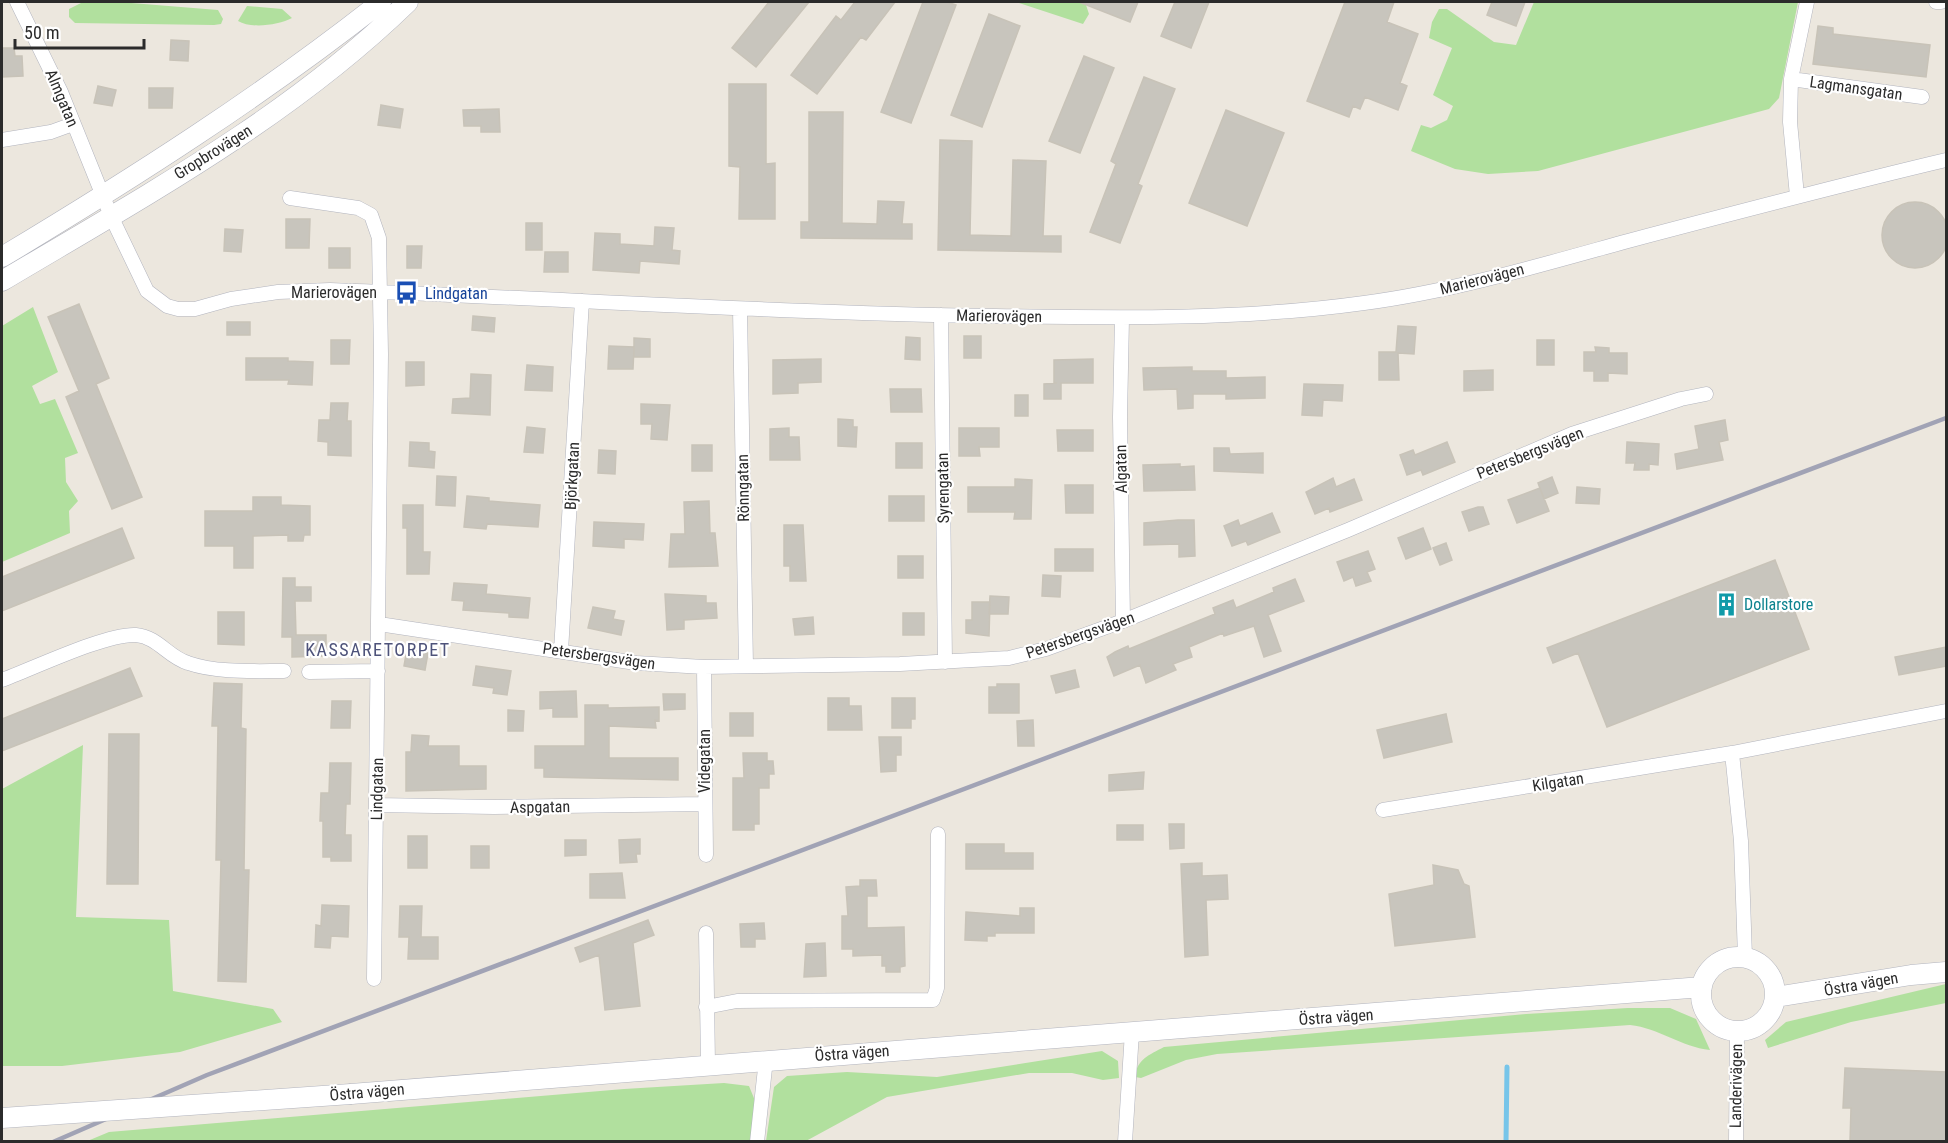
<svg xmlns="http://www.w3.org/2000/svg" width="1948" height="1143" font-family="'Roboto Condensed',sans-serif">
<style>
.green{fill:#b1e09e}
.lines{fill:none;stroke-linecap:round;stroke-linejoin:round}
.stream{stroke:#77c5e9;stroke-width:5}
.building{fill:#c8c5bd;stroke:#c8c3b8;stroke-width:1.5}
.street-casing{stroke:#b2b4be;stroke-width:15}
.secondary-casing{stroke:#b2b4be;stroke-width:21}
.street{stroke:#fff;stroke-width:14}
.secondary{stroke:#fff;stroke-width:20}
.rail{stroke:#a1a3b5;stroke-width:4.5}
.secondary-bridge-casing{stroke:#b2b4be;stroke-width:21;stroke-linecap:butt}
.secondary-bridge{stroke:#fff;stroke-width:20}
.labels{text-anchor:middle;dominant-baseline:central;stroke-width:4.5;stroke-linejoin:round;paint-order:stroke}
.street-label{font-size:16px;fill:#2b2b2b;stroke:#fff}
.transit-label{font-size:16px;fill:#164399;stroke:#fff;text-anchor:start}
.culture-label{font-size:16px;fill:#0d838f;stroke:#fff;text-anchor:start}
.neighbourhood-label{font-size:18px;letter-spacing:1.5px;fill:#4e537a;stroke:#fff}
</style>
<rect width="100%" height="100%" fill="#ece7de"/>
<path class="green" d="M83,2h36l99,8 5,9 -2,5 -7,1 -139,-2 -6,-6v-8z
M1016,2h69l4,12 -6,10z
M1534,2h264l-19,96 -10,11 -231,62 -50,3 -33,-5 -44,-18 10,-26 10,3 16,-8 6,-14 -20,-11 19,-47 -23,-10 3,-16 7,-13h8l47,33 22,3z
M247,6l35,3 10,9c-13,7 -41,11 -54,3z
M33,307l25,65 -26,14 8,18 15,-5 23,54 -13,5 1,24 12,19 -9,10 1,22 -68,29v-236z
M83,745l-7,172 93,3 4,71 100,18 9,13 -102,30 -118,14h-60v-277z
M1946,984v19l-95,19 -83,26 -3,-8 21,-18z
M1628,1008h42l26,11 14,31c-29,-3 -51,-22 -80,-25l-413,29 -31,6 -45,18 -6,-1c2,-18 14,-22 29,-30l362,-33z
M1102,1051l16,10 1,17 -16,2 -31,-7h-43l-142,24 -81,44h-40l8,-54 13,-11 60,-4 90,5z
M724,1083l25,3 9,22 -8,33 -665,1 24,-10 515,-43z"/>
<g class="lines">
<path class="stream" d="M1506,1142l1,-75"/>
</g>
<path class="building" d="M769,2h40l-53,65 -24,-19z
M855,2h40l-29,38 -5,-3 -44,57 -26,-19 45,-59 5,4z
M923,2h24l9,3 -45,118 -30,-11z
M1079,2h59l-8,20z
M1175,2h34l-18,46 -30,-12z
M1345,2h49l-7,20 31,12 -18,49 7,3 -9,24 -33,-13 -5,12 -7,-3 -4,11 -42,-16z
M1492,2h33l-9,24 -29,-11z
M989,14l31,12 -38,101 -31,-12z
M1818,26l15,2v6l97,11 -4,32 -113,-13z
M171,40l18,1 -1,20 -18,-1z
M2,48h12l1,8h7l1,20 -21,1z
M1084,56l30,12 -34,85 -31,-12z
M1144,77l31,12 -37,95 4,2 -22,57 -30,-11 26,-68 -5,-3z
M729,84h37v80l9,-1v56h-36l1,-52 -11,-1z
M98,86l18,4 -4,16 -18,-3z
M149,88h24l-1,20h-23z
M381,105l22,4 -3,19 -22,-3z
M499,109l1,23h-19v-6h-17l-1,-16z
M1226,110l58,23 -37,93 -58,-23z
M809,112h34l-1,111 35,1 1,-23 26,1 -2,22h10v15l-111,-1v-16h8z
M940,140l32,1 -2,94 41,1 2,-76 33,1 -3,75h18v16l-123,-2z
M1882 235a33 33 0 1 1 66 0a33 33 0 1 1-66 0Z
M286,219h24l-1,29h-23z
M526,223h16v27h-16z
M655,227l19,1 -2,22 8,1 -1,13 -39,-3 -1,12 -46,-3 2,-37 25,1v10l34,2z
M225,229l18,1 -2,22 -17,-1z
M407,246h15l-1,22h-14z
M329,248h21v20h-21z
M545,252h23v20h-24z
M79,304l30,74 -13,6 46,113 -30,12 -46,-112 13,-6 -31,-74z
M473,316l22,2 -1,14 -22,-2z
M227,322h23v13h-23z
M1398,326l18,1 -2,27 -16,-1 1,27h-20v-28h17z
M964,336h17v22h-17z
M906,337l14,1v22l-15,-1z
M634,338l16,1v18h-16z
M331,340h19l-1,24h-18z
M1537,340h17v25h-17z
M609,346l25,1 -1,22h-25z
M1595,347l14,1v5h18v21l-19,-1v8h-14v-10h-10v-19h12z
M246,358h42v3l25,1 -1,23 -24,-1 1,-4h-43z
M821,359v23l-23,1v10l-25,1v-34z
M1093,359v24h-32v16h-17v-15l13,-1h-3v-23z
M406,362h18v23l-18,1z
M527,365l26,2 -1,24 -27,-1z
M1192,367v4h34v7l39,-1v21l-39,1v-5h-33v14l-15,1 -1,-20 -33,1 -1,-22z
M1493,370v20l-29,1v-20z
M471,374l20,1 -1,40 -38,-2 1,-14 17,-1z
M1304,384l39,1 -1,16 -19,-1 -1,16 -20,-1z
M890,389h31l1,23h-31z
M1015,395h13v21h-13z
M331,403h17l-1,18h4v35l-23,-1v-13l-10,-1 1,-21h11z
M641,404l29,1 -3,35 -16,-1 1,-15h-11z
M838,419l15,1v7h4l-1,20 -18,-1z
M1725,420l3,20 -9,2 4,18 -46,9 -2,-15 24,-5 -4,-23z
M527,427l18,2 -2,24 -19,-1z
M789,428v9h10l1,23h-30v-31z
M959,428h40v19h-20l1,9h-21z
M1057,430h36v21h-35z
M410,442l19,1v8l6,1 -1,16 -25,-2z
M1447,442l8,20 -32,13 -2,-5 -14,5 -7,-20 13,-5 2,5z
M1627,442l32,2 -1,21 -9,-1v6h-15l1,-7h-9z
M896,443h26v25h-26z
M692,445h20v26h-20z
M1214,448h15l1,6 33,-1v20l-49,-2z
M599,450l17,1 -1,23 -17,-1z
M1180,464v3l14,-1 1,24 -51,1 -1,-26z
M437,476l19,1 -1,29 -19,-1z
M1552,477l6,16 -14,6 -6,-16z
M1333,478l3,9 18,-8 8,21 -32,12 -1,-4 -14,6 -9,-22z
M1015,479l17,1 -1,39h-17l1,-7h-47v-25h47z
M1065,485h28v28h-27z
M1577,487l23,2 -1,15 -23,-1z
M1540,488l9,23 -32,12 -9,-23z
M467,496l22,2v3l51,4 -2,22 -51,-3 -1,5 -22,-2z
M889,496h35v25h-35z
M253,497h28v8l29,1v29h-6l-1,6h-15v-6l-35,1v32h-19v-22h-29v-35h48z
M709,501l1,32h5l3,33 -49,1 2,-33h14l-1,-32z
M403,505h20v47h7l-1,22h-22v-46h-4z
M1478,507h5l6,17 -20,7 -7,-19z
M1272,513l8,19 -32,13 -2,-4 -14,5 -8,-20 14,-6 2,6z
M1178,520h16l1,36 -16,1v-13l-35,1v-22z
M594,522l50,2 -1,16 -19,-1v9l-31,-2z
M784,525h19l3,56h-16v-15h-6z
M122,528l12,30 -132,53v-34z
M1423,528l8,21 -25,10 -8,-21z
M1446,543l6,17 -12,5 -7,-17z
M1055,549h38v22h-38z
M1368,551l7,18 -8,3 4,9 -15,5 -3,-9 -9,4 -7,-19z
M898,556h25v22h-25z
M1775,560l34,89 -202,78 -29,-74 -25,10 -6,-15z
M1043,575l18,1 -1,21 -18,-1z
M283,578h12v9h16v14h-16l1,34h30v21l-34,1v-20h-10z
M1295,579l9,22 -36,14 13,36 -17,6 -10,-31 -30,10 -1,-3 -34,14 3,10 -19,7 3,6 -30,13 -6,-18 -26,11 -7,-19 8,-5 13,-6 1,3 86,-35 -2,-6 20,-8 3,8 38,-16 -1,-4z
M454,583l33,2 -1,9 44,4 -2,20 -19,-1v-4l-46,-3 1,-9 -12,-1z
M665,594l41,2v7h10l1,15 -33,2v9l-17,1z
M990,596l19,1 -1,17h-19z
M972,602h18l-1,34 -23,-3v-13h6z
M593,607l22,4 -2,8 11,2 -3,14 -33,-7z
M218,612h26v33l-26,-1z
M903,613h21v22h-21z
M813,617l1,17 -19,1 -2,-16z
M1947,647v19l-48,9 -4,-18z
M407,649l21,4 -3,17 -21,-4z
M476,666l35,5 -4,24 -14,-2 1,-5 -21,-3z
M130,668l12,28 -140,55v-32z
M1075,670l4,17 -23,6 -5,-17z
M214,683l28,1 -1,44 5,1 -2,141h5l-3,112 -28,-1 3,-121h-5l2,-134h-6z
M997,684h22v29h-30v-26h8z
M576,691l1,26h-24v-9l-13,1v-17z
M663,694h22v15l-21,1z
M828,698h21v8h12l1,24h-34z
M892,698h23v21h-4v9h-19z
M332,701h19l-1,27h-19z
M585,705h23v3l51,-1v14l-4,-1 1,8 -47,-2v32h69v22l-134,-3v-9h-9v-22h50z
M508,710l16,1 -1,20h-15z
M730,713h23v23h-23z
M1446,714l6,28 -68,16 -7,-28z
M1033,720l1,26h-16l-1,-25z
M109,734h30l-1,150h-31z
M412,735l17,1 -1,10h31v20h27v23l-80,2v-39h5z
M879,737h22v18h-5v16l-15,1z
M743,753h24v8h6l1,13h-5v14h-10v36h-5v6h-21v-52h11z
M330,763h21l-1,41h-4l-1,31h6v26h-20v-4h-8v-36h-3l1,-28h8z
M1144,772l-1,17 -34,2v-16z
M1169,824h15v24l-14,1z
M1117,825h26v15h-26z
M408,836h19v32h-19z
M640,839v15h-4l1,8 -17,1 -1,-23z
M565,840h21v15l-21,1z
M966,844h38v9h29v16h-67z
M471,846h18v22h-18z
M1202,863v13l25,-1 1,24 -22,1 2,55 -23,2 -4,-93z
M1433,865l25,5 6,14 5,2 6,51 -80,9 -6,-52 45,-9z
M622,873l3,25h-35v-24z
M860,880h16l1,16h-10v32l37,-1 1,39 -5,1v5h-14v-6h-4v-11l-29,1v-7h-11v-33h6l-2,-29 14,-1z
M322,905l27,1 -1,31 -17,-1 -1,12 -15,-1 1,-22 5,1z
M400,906h22l-1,31h17v22h-30l1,-22h-10z
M1020,908h14v25h-39v3h-8v5l-22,-1 1,-28 54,4z
M648,920l6,15 -21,8 7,63 -35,4 -6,-55 -19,7 -5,-14z
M764,923l1,16h-10v8h-14l-1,-23z
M825,943l1,33 -22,1 2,-33z
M1845,1068l102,4v70h-97l1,-34h-8z"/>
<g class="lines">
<defs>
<path id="street" d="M17,2l44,90 50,124 36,75 20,15 11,3h17l36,-10 47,-7 52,-2c222,8 443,23 665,26 123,2 247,4 369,-13 90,-12 177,-38 264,-62 106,-28 212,-56 318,-81
M1936,2h5
M1791,79l131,18
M2,140l49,-8 22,-8
M1797,196l-7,-74 1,-43 16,-77
M290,198l68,10 13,7 8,23 2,116 -7,625
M740,309l6,357
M941,315l4,347
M1122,318l-2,99 3,204
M379,624l257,39 68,4 196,-3 109,-6 37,-9 77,-28 225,-91 224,-96 109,-35 25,-5
M561,651l21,-350
M704,667l2,188
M309,672l69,-1
M2,680c30,-11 105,-47 134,-45 22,2 32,22 52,28 29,10 65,8 96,8
M1732,753l9,88 4,116
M376,805l118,2 210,-3
M1383,810l349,-57 214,-42
M706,933l2,131
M706,1007l31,-6 196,-1 4,-12 1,-154
M757,1142l9,-83
M1125,1142l7,-110
M1736,1142l1,-111"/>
<path id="secondary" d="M2,257c130,-78 260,-161 379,-255
M2,281c141,-84 288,-164 406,-279
M1701 994a37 37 0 1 1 74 0a37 37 0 1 1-74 0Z
M1775,997l136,-22 35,-3
M351,1094l1351,-107"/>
</defs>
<use href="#street" class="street-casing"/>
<use href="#secondary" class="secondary-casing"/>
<use href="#street" class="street"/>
<use href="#secondary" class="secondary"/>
<path class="rail" d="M53,1142l154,-67 1739,-657"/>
<defs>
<path id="secondary-bridge" d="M2,1118l349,-24"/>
</defs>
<use href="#secondary-bridge" class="secondary-bridge-casing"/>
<use href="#secondary-bridge" class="secondary-bridge"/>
</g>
<defs>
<symbol id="bus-bare" viewBox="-9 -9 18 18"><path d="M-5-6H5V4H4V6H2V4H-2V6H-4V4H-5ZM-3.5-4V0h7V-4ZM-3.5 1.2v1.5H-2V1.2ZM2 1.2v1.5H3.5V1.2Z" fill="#1a4fb4" stroke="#fff" stroke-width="2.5" paint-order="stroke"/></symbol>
<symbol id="building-bare" viewBox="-9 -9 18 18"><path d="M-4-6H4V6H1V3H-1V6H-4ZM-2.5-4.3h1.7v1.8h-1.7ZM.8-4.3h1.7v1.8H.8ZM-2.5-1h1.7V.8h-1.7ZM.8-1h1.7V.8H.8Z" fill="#0f9aa8" stroke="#fff" stroke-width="2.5" paint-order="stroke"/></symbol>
</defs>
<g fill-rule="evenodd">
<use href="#bus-bare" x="390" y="276" width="33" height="33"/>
<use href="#building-bare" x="1710" y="588" width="33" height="33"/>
</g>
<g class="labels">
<g class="street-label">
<text transform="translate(1856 88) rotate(8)">Lagmansgatan</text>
<text transform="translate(62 98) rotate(67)">Almgatan</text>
<text transform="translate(213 152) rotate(-32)">Gropbrovägen</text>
<text transform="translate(1482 279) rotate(-14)">Marierovägen</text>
<text x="334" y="292">Marierovägen</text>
<text transform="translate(999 316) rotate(1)">Marierovägen</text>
<text transform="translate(1530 453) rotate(-22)">Petersbergsvägen</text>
<text transform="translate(1121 469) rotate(-91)">Algatan</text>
<text transform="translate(572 476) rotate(-87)">Björkgatan</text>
<text transform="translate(743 488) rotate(-91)">Rönngatan</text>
<text transform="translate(943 488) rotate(-91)">Syrengatan</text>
<text transform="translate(1080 635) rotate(-19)">Petersbergsvägen</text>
<text transform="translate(599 656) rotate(8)">Petersbergsvägen</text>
<text transform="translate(704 761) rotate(-90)">Videgatan</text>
<text transform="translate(1558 782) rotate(-9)">Kilgatan</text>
<text transform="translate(377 789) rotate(-89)">Lindgatan</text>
<text transform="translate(540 807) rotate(-1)">Aspgatan</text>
<text transform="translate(1861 984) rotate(-10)">Östra vägen</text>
<text transform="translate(1336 1017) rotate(-4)">Östra vägen</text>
<text transform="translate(852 1053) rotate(-4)">Östra vägen</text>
<text transform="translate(1736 1086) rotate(-89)">Landerivägen</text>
<text transform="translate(367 1092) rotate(-5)">Östra vägen</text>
</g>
<g class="transit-label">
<text x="425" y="293">Lindgatan</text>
</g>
<g class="culture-label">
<text x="1744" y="604">Dollarstore</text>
</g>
<g class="neighbourhood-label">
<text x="378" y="649">KASSARETORPET</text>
</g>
</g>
<rect width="1948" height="1143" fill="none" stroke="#2b2b2b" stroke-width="6"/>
<path d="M15 39v9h129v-9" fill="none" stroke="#2b2b2b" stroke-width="3"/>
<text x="24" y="39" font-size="18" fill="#2b2b2b" stroke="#ffffff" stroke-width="4.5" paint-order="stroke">50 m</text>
</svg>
